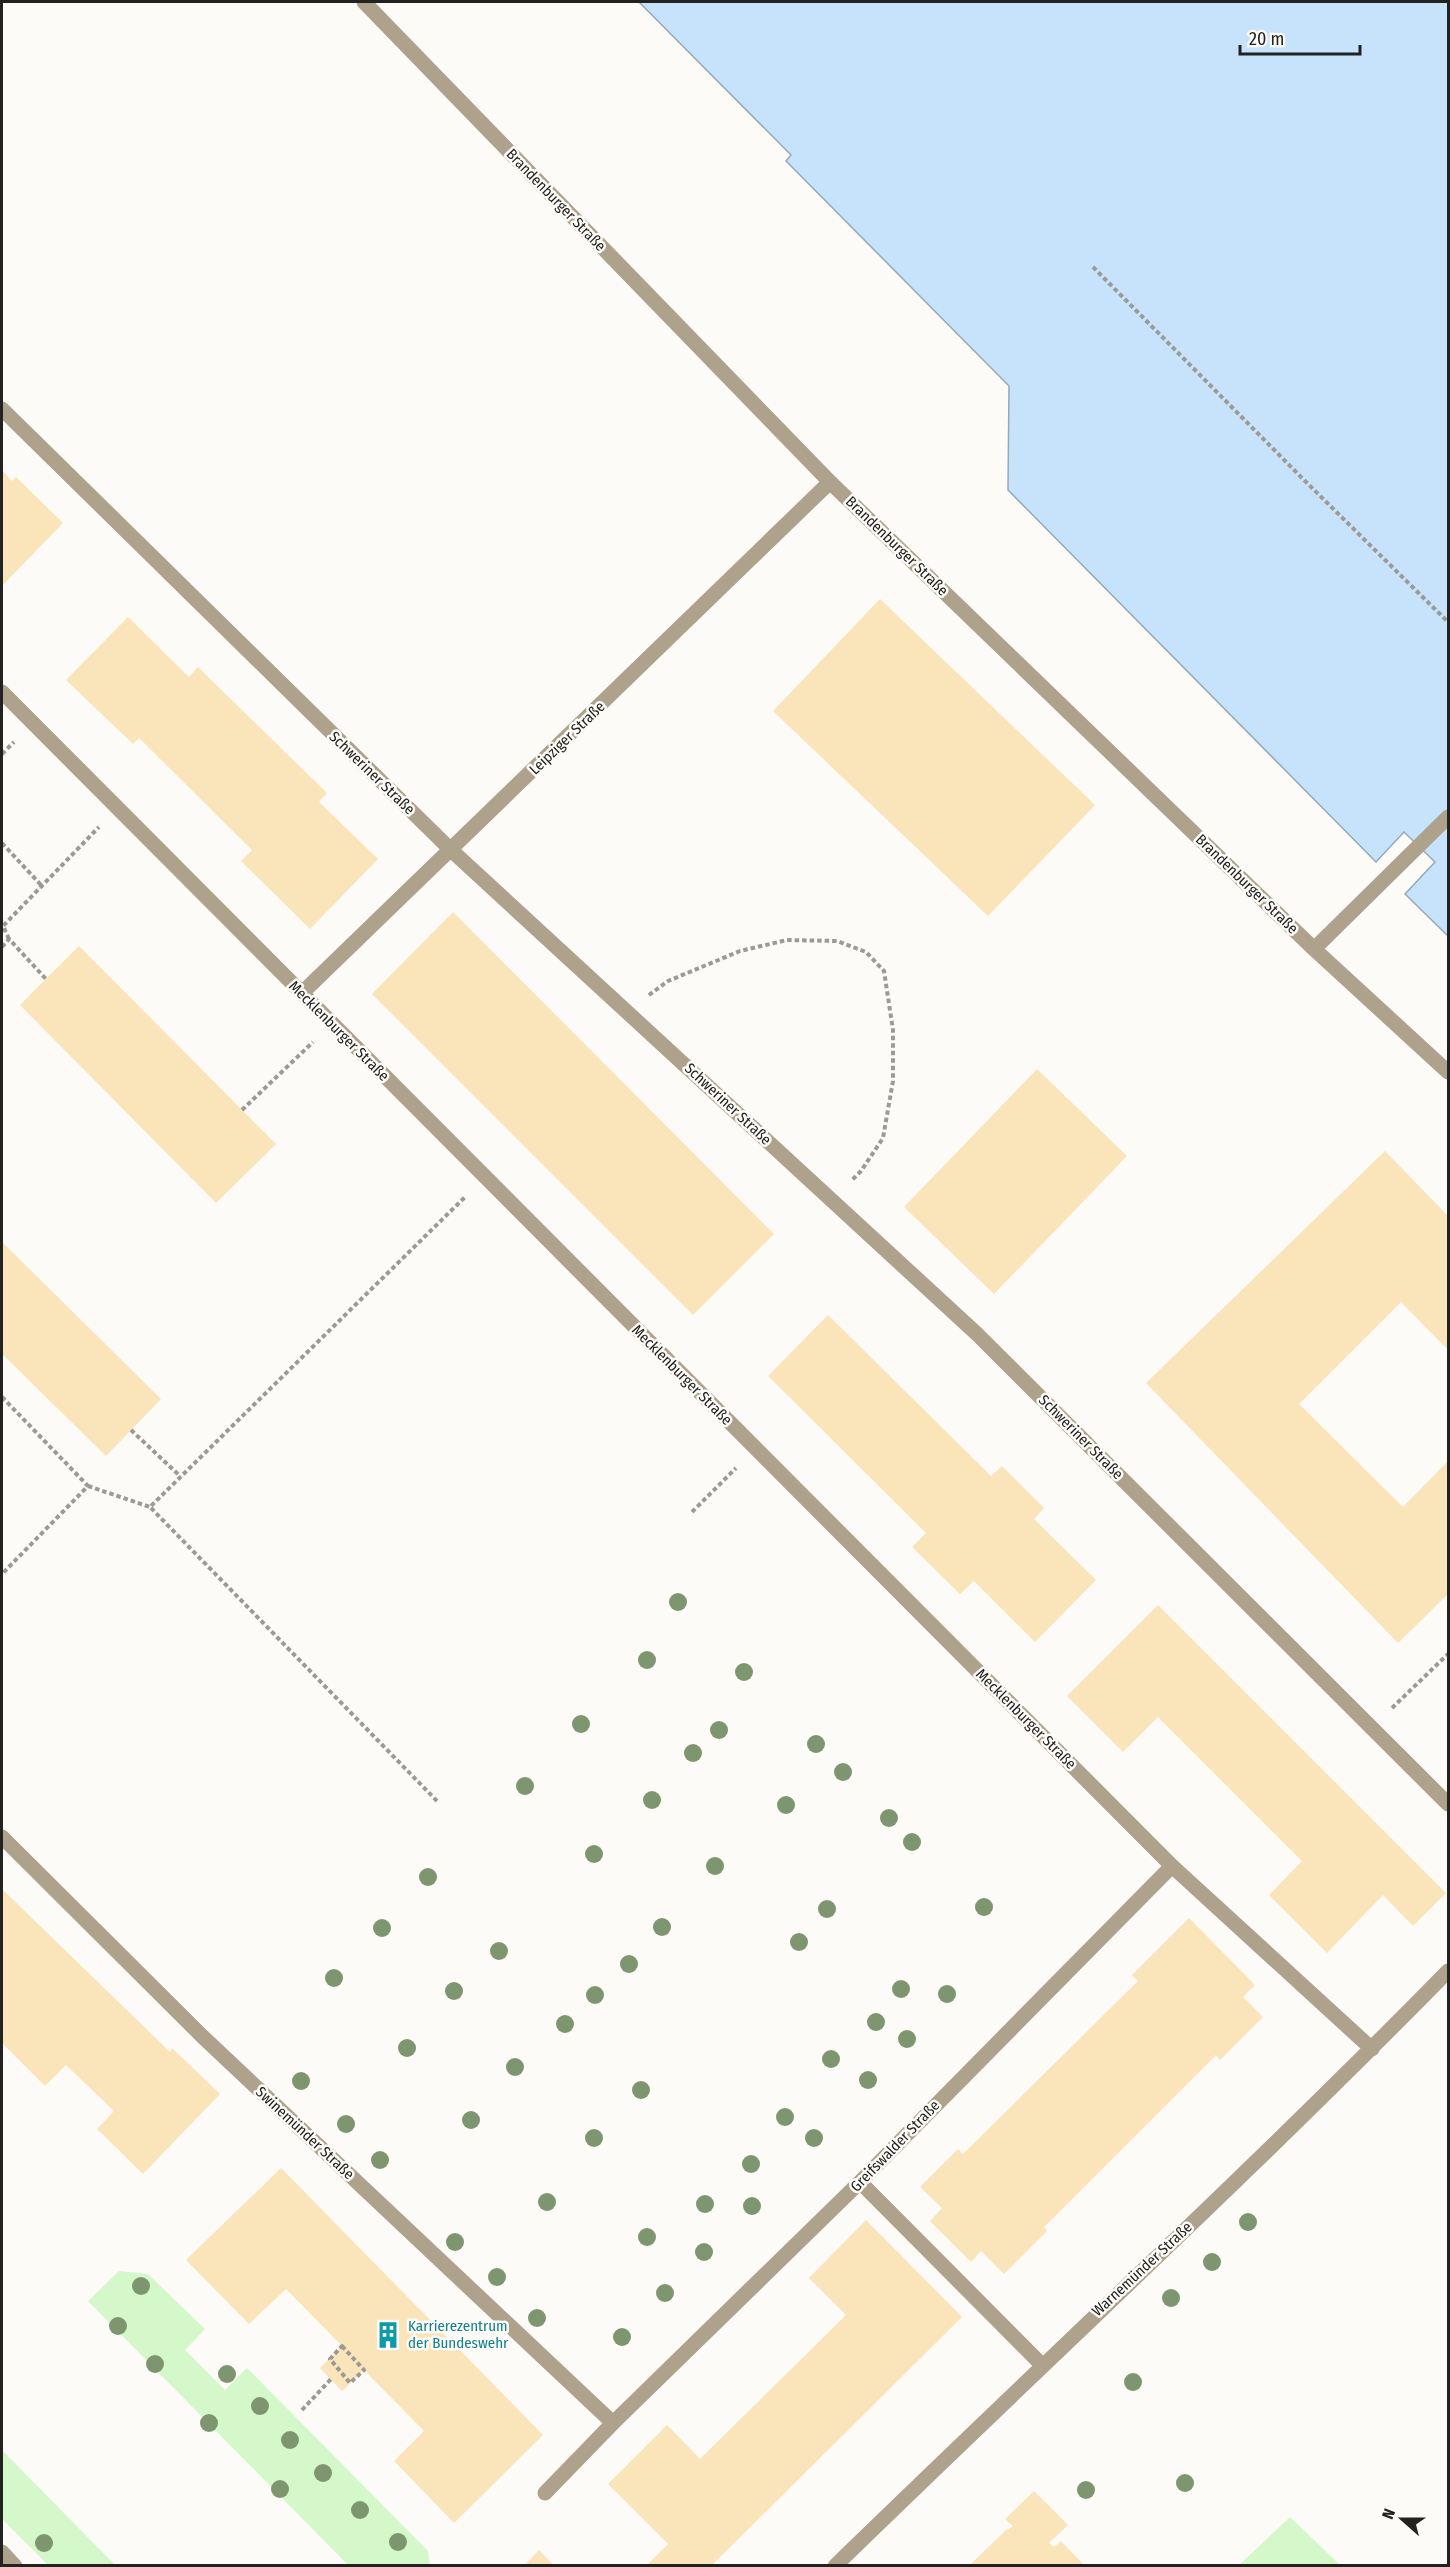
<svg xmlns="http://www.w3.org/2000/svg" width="1450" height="2567" font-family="'Fira Sans Condensed',sans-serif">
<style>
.green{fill:#d4f8ca}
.water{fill:#c6e3fb;stroke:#95a9b9;stroke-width:1.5}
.building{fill:#fae4b9}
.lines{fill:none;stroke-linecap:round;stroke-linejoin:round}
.path{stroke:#9b9a97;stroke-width:4;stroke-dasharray:4.5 3;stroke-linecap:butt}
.lane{stroke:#afa28c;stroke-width:15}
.street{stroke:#afa28c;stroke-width:15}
.tree{fill:#7e9670}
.labels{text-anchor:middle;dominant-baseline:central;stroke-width:5;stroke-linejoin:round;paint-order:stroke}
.street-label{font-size:15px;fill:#222220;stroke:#fdfbf7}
.culture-label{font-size:15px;fill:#0d838f;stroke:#fdfbf7;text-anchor:start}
</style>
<rect width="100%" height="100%" fill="#fdfbf7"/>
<path class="green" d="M119,2271l29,3 57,55 -20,21 40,40 22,-22 181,183 2,14h-82l-260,-264z
M2,2450l113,115h-67l-46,-46z
M1290,2517l50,48h-101z"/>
<path class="water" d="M639,2h809v934l-43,-42 30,-32 -31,-30 -28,30 -368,-372 1,-104 -223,-225 5,-6z"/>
<path class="building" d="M2,470l10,11 4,-4 47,46 -61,63z
M880,599l215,206 -107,111 -215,-205z
M128,617l61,60 9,-10 129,126 -8,9 59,57 -68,70 -69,-68 11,-11 -113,-112 -6,6 -67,-64z
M453,912l321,322 -81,81 -321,-321z
M79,946l197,198 -60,59 -196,-198z
M1037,1069l90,87 -133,138 -90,-87z
M1385,1151l63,65v134l-47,-48 -102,102 104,103 45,-46v133l-50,49 -252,-260z
M2,1242l159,157 -55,57 -104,-102z
M828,1315l163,161 11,-10 42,42 -10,11 62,61 -61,62 -61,-61 -14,13 -48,-47 14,-14 -158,-157z
M1158,1605l288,288 -33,33 -30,-31 -56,58 -58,-58 33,-34 -144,-144 -35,35 -56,-56z
M2,1889l168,163 2,-4 48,46 -77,80 -46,-45 17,-18 -48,-46 -21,21 -43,-43z
M1189,1918l66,67 -12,12 20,20 -43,43 -4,-5 -172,172 3,4 -43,43 -23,-23 -10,11 -41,-41 12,-13 -22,-21 38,-38 5,5 175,-173 -6,-6z
M281,2168l262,267 -89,88 -60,-62 30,-30 -60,-61 -22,21 -22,-23 22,-22 -56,-57 -37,35 -63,-64z
M866,2220l96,97 -251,249h-65l22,-22 -60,-60 59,-59 33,34 146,-144 -37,-37z
M1034,2491l34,34 -19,18 5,4 7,-6 24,25h-116l38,-37 1,1 5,-4 -8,-7z
M539,2550l15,16h-30z"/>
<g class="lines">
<path class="path" d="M1093,267l212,214 143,141
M2,754l12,-12
M2,843l39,42
M9,939l-6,-13 96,-99
M2,947l7,-8 37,40
M649,995l19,-14 72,-30 47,-11 50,1 29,11 18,19 9,59v51l-10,57 -22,33 -9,9
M242,1110l71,-68
M2,1397l86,89 -86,88
M131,1430l49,46
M88,1486l62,21
M692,1512l44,-44
M1392,1708l56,-54
M437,1801l-287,-294 316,-311
M342,2346l22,24 -14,13 -20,-24z
M302,2410l29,-31"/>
<path class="lane" d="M364,2l466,480 484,467 134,123
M2,409l449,441 526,484 471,470
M2,692l1170,1174 200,183
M1314,949l134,-132
M302,993l528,-511
M2,1837l201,200 410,386
M860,2182l182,183
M545,2493l68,-70 247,-241 312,-316
M835,2566c204,-199 414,-392 613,-595"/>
<path class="street" d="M2,2552l13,14"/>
</g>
<g class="tree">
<circle cx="678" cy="1602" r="9"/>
<circle cx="647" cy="1660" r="9"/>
<circle cx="744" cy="1672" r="9"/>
<circle cx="581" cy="1724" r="9"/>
<circle cx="719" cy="1730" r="9"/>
<circle cx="816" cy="1744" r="9"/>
<circle cx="693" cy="1753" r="9"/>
<circle cx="843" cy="1772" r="9"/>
<circle cx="525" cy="1786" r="9"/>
<circle cx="652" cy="1800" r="9"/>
<circle cx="786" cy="1805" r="9"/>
<circle cx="889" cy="1818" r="9"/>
<circle cx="912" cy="1842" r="9"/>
<circle cx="594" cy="1854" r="9"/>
<circle cx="715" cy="1866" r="9"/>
<circle cx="428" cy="1877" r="9"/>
<circle cx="984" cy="1907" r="9"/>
<circle cx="827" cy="1909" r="9"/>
<circle cx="662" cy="1927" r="9"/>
<circle cx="382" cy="1928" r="9"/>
<circle cx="799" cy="1942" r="9"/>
<circle cx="499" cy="1951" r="9"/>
<circle cx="629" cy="1964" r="9"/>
<circle cx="334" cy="1978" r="9"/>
<circle cx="901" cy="1989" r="9"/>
<circle cx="454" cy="1991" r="9"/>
<circle cx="947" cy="1994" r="9"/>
<circle cx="595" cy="1995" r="9"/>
<circle cx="876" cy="2022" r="9"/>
<circle cx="565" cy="2024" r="9"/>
<circle cx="907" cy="2039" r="9"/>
<circle cx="407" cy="2048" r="9"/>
<circle cx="831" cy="2059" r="9"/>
<circle cx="515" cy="2067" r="9"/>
<circle cx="868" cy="2080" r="9"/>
<circle cx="301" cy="2081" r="9"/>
<circle cx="641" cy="2090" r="9"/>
<circle cx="785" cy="2117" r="9"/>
<circle cx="471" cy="2120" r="9"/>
<circle cx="346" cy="2124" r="9"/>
<circle cx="594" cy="2138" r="9"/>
<circle cx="814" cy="2138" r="9"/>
<circle cx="380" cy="2160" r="9"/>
<circle cx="751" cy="2164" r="9"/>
<circle cx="547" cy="2202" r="9"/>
<circle cx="705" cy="2204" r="9"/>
<circle cx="752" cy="2206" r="9"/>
<circle cx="1248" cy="2222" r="9"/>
<circle cx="647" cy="2237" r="9"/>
<circle cx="455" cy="2242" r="9"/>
<circle cx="704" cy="2252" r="9"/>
<circle cx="1212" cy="2262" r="9"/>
<circle cx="497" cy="2277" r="9"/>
<circle cx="141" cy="2286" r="9"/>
<circle cx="665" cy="2293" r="9"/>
<circle cx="1171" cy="2298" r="9"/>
<circle cx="537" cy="2318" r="9"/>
<circle cx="118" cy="2326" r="9"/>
<circle cx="622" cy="2337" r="9"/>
<circle cx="155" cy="2364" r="9"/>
<circle cx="227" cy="2374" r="9"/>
<circle cx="1133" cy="2382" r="9"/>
<circle cx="260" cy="2406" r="9"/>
<circle cx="209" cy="2423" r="9"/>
<circle cx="290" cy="2440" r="9"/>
<circle cx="323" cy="2473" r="9"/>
<circle cx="1185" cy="2483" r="9"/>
<circle cx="280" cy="2489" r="9"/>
<circle cx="1086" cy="2490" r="9"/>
<circle cx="360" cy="2510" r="9"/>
<circle cx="398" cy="2542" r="9"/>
<circle cx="44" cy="2543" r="9"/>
</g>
<defs>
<symbol id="building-bare" viewBox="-9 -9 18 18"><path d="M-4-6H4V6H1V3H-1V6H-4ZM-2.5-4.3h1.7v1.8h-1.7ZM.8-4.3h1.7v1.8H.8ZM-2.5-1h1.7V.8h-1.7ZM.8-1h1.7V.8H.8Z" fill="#0f9aa8" stroke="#fdfbf7" stroke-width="2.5" paint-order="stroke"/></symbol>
</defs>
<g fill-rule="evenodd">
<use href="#building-bare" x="369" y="2316" width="38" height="38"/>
</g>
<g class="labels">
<g class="street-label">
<text transform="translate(556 200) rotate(46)">Brandenburger Straße</text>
<text transform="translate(897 546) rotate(44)">Brandenburger Straße</text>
<text transform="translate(567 738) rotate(-44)">Leipziger Straße</text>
<text transform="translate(372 773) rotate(44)">Schweriner Straße</text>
<text transform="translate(1247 884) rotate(44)">Brandenburger Straße</text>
<text transform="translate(339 1031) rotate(45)">Mecklenburger Straße</text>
<text transform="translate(728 1104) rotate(43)">Schweriner Straße</text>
<text transform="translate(682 1375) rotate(45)">Mecklenburger Straße</text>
<text transform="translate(1081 1437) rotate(45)">Schweriner Straße</text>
<text transform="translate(1026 1719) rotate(45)">Mecklenburger Straße</text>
<text transform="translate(305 2133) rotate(43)">Swinemünder Straße</text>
<text transform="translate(895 2146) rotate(-46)">Greifswalder Straße</text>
<text transform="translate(1142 2269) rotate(-43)">Warnemünder Straße</text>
</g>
<g class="culture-label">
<text x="408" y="2326">Karrierezentrum<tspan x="408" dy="17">der Bundeswehr</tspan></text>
</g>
</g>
<rect width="1450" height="2567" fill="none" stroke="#222220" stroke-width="6"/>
<g transform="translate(1402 2519) rotate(291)" stroke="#fdfbf7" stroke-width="4.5" paint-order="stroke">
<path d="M0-4.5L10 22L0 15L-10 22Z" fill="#222220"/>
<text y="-9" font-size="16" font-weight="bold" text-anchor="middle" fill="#222220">N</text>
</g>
<path d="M1240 45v9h120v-9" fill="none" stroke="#222220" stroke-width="3"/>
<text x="1249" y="45" font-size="18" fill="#222220" stroke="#fdfbf7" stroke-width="4.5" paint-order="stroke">20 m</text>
</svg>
